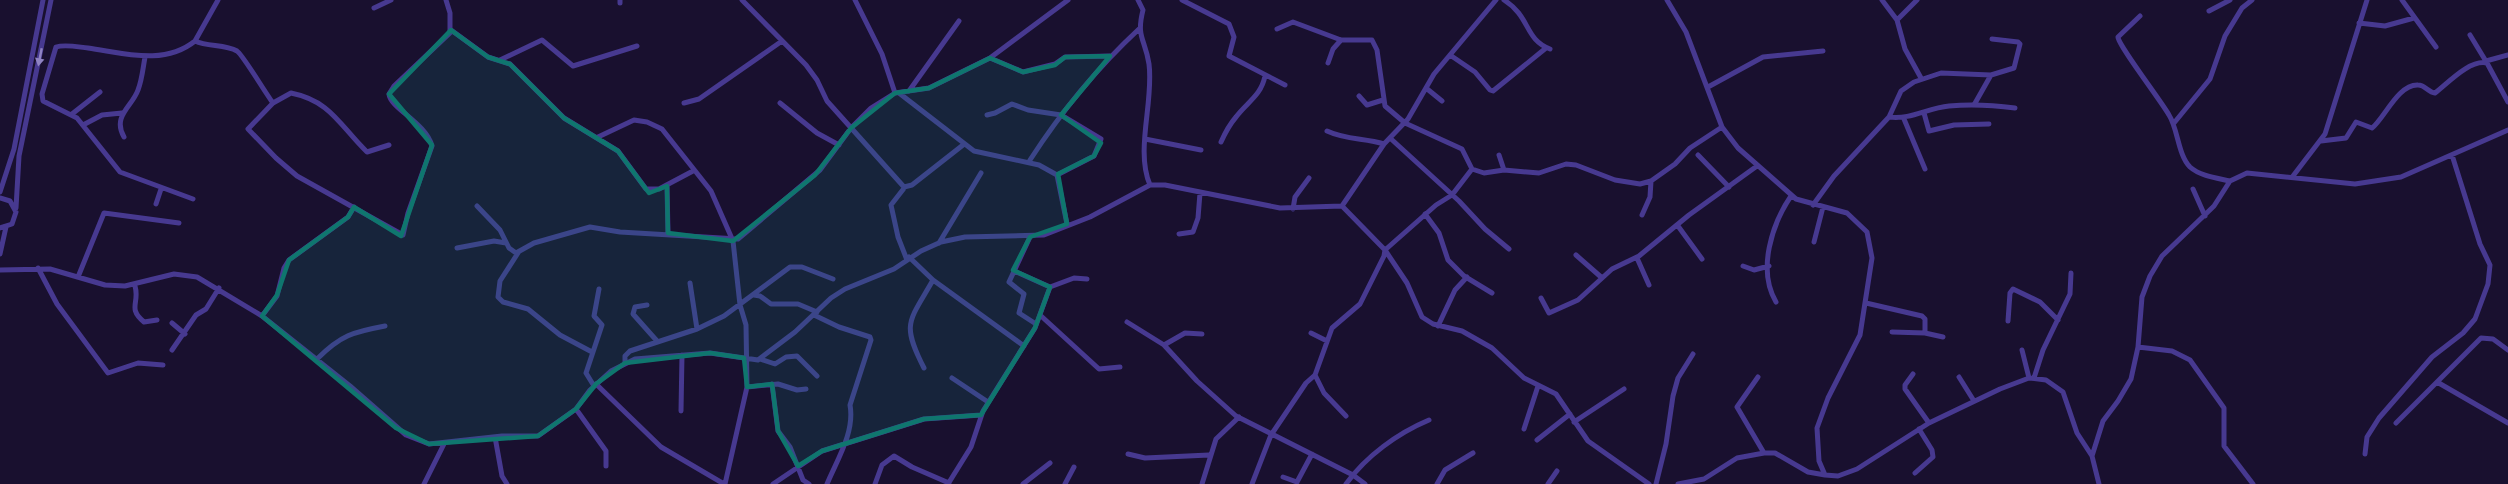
<svg xmlns="http://www.w3.org/2000/svg" width="2508" height="484" font-family="'Fira Sans Condensed',sans-serif">
<style>
.lines{fill:none;stroke-linecap:round;stroke-linejoin:round}
.minor{stroke:#473990;stroke-width:5}
.oneway{fill:#8f83c2}
.marked{fill:#0f766e;fill-opacity:0.2;stroke:#0f766e;stroke-width:4.5;stroke-linejoin:round}
</style>
<rect width="100%" height="100%" fill="#19102f"/>
<g class="lines">
<path class="minor" d="M620,0v3
M742,0l64,65 11,15 10,21 77,86 8,-2 51,-40
M855,0l27,54 13,39
M1138,0l5,10c-7,28 2,28 6,54 5,38 -14,86 1,121
M1182,0l47,24 5,13 -5,19 56,29
M1504,0c27,17 20,39 46,49
M1667,0l19,32 36,95 16,21 58,51 51,14 20,19 5,26 -12,77 -32,63 -11,30 2,33 6,14 13,1 19,-7 72,-46 71,-34 29,-11 17,2 17,12 14,41 15,23 7,28
M1882,0l15,20 8,29 16,29
M2402,0l34,47
M374,8l17,-8
M2209,11l21,-11
M2140,16l-22,21c0,8 44,65 51,78 9,14 9,40 21,52 10,9 27,11 40,14
M1897,20l20,-20
M2359,23l26,3 29,-8
M1277,29l16,-7 48,18h31l5,10 8,56 20,17 57,26 10,20 12,4 20,-3 35,3 27,-9 10,1 39,15 25,4 11,-3 24,-17 15,-16 32,-21
M451,30l37,27 22,7 54,54 54,33 28,38h13l34,-18
M2470,35l17,28
M195,41l23,-41
M1450,55l25,17 15,18 3,1 53,-43
M990,58l33,14 32,-8 10,-7 45,-1
M500,60l42,-20 31,26 64,-20
M2486,61l22,-6
M1328,63l5,-14 8,-9
M1708,87l55,-30 60,-6
M1426,88l16,13
M909,91l50,-70
M899,93l75,58 65,14 18,10 10,49
M1359,96l8,9 16,-5
M684,103l15,-4 83,-58
M780,103l37,30 22,12
M1974,105l17,-30
M1924,113l5,18 25,-6 35,-1
M72,114l28,-22
M987,115l8,-2 17,-9 16,6 33,5 40,24 -7,17 -37,19
M1889,117c22,3 38,-9 60,-11 22,-2 43,-1 66,2
M1904,119l21,50
M2174,123l36,-44 15,-43 17,-28 10,-8
M83,125l19,-10 20,-2
M1327,131c19,9 38,7 57,13
M124,137c-12,-21 8,-30 14,-47 4,-10 5,-22 7,-33
M598,137l36,-17 13,2 15,7 49,62 22,50 7,64 6,20 1,62 -22,97
M1390,138l69,63 26,28 24,20
M1145,139l56,11
M2321,141l25,-3 10,-16 16,6c12,-9 26,-44 46,-43 7,0 10,7 17,8 13,-10 35,-34 52,-30l21,39
M1221,142c4,-9 9,-18 15,-25 11,-15 25,-21 29,-41
M389,145l-22,7c-27,-26 -36,-51 -76,-59l-18,10 -25,26 28,29 21,18 106,59 5,-22 24,-67c-6,-23 -42,-38 -43,-52l5,-8 56,-53v-20l-4,-13
M1499,155l5,15
M1698,155l31,32
M1030,160c31,-48 67,-92 109,-131
M1472,169l-20,26 -16,10 -51,45 22,33 15,34 11,7 29,7 30,17 32,30 32,16 32,47 61,43
M2293,176l32,-42 42,-134
M667,186l1,47
M905,187l-14,18 7,32 9,23
M2193,189l12,27
M0,192l14,-43 29,-149
M0,198l10,3 6,11 -4,12 -12,4
M193,199l-73,-27 -43,-54 -34,-17 -1,-7 14,-47c9,-3 22,0 32,1 36,5 76,18 107,-7 13,6 30,3 42,10 6,4 29,43 36,52
M156,204l5,-15
M1813,205l21,-29 55,-59 12,-26 13,-9 27,-9 50,2 23,-7 6,-24 -2,-2 -26,-3
M477,206l23,24 9,18 7,5 18,-10 56,-16 30,5 118,7 82,-69 31,-42 20,-20 24,-15 34,-5 61,-30 78,-58
M16,208l3,-52 32,-156
M1293,209l2,-12 14,-19
M1425,214l14,19 9,27 16,16 28,17
M1642,215l8,-18 1,-16
M1678,226l24,33
M1179,234l14,-2 5,-14 2,-25
M1030,237l-21,45 15,12 -5,19 17,11
M1814,242l9,-35
M939,243l42,-70
M457,248l37,-7 12,2
M518,253l-18,28 -2,16 5,5 25,7 32,26 32,17
M0,254l6,-27
M1576,255l25,22
M909,257l24,23 91,66
M1637,258l12,27
M1743,266l11,4 15,-4
M38,268l19,36 51,69 30,-10 25,2
M0,270l50,-1 55,16 20,1 49,-12 23,3 65,39 88,70 56,49 23,9 73,-8h36l38,-27 14,-19 21,-19 24,-12 75,-6 48,7 37,-28 36,-34 14,-9 49,-20 27,-18 20,-9 24,-5 79,-2 46,-18 60,-32h15l115,23 62,-2 42,-62 24,-25 26,-45 62,-74
M1014,271l36,16 24,-9 13,1
M78,277l26,-64 75,10
M690,283l7,46
M135,286c5,17 -8,22 9,36l13,-2
M754,295l6,1 11,8h27l19,8
M1541,298l8,15 29,-13 34,-31 27,-13 50,-41 68,-49
M1776,302c-19,-32 -4,-78 15,-106
M1866,303l56,13 3,3v14
M647,305l-12,2 -2,7 24,27
M814,315l25,12 31,10 1,3 -21,65c5,27 -13,55 -23,79
M1040,315l59,54 21,-2
M262,316l15,-20 7,-28 5,-8 59,-43 6,-10
M2008,321l2,-28 3,-4 27,13 18,18
M1127,322l37,23 33,36 39,35 117,59 12,9
M172,323l13,11
M1438,326l17,-36 12,-13
M1892,332l33,1 18,4
M1311,333l16,8
M1164,345l21,-12 17,1
M2138,347l34,4 18,9 34,48v38l29,38
M172,350l24,-35 10,-6 13,-21
M2022,350l7,28
M317,359c24,-24 36,-27 68,-33
M760,359l15,5 11,-7 11,-1 20,20
M625,363v-7l5,-5 67,-22 27,-13 66,-49h12l31,12
M924,368c-23,-45 -15,-46 9,-88
M1913,374l-8,11v4l24,34
M1315,375l9,18 22,23
M1758,377l-21,30 27,46
M1959,377l15,24
M952,378l36,24
M2034,378l9,-28 27,-56 1,-21
M2437,382l71,41
M596,384l65,63 63,37
M772,384l6,47 12,16 13,33 6,4
M594,386l-8,-13 16,-48 -8,-9 5,-27
M747,387l31,-3 19,6 9,-1
M576,409l30,42v15
M681,411l1,-56
M1574,422l50,-33
M2396,423l85,-85 12,1 15,11
M1524,429l14,-43
M495,437l7,39 5,8
M1537,440l33,-26
M1128,454l17,4 64,-3
M2365,454l2,-17 12,-19 53,-61 31,-24 12,-14 13,-35 2,-19 -10,-21 -28,-89
M2092,456l11,-35 15,-20 13,-22 7,-32 4,-50 8,-21 12,-20 52,-50 16,-25 17,-8 108,11 46,-7 107,-47
M1915,473l18,-16 -1,-7 -13,-21
M1283,477l14,5 15,-28
M424,484l20,-40
M773,484l49,-33 102,-32 57,-4
M875,484l7,-19 12,-9 18,11 37,16
M948,484l23,-37 12,-36 52,-83 15,-41
M1023,484l27,-21
M1065,484l9,-17
M1202,484l14,-45 23,-22
M1252,484l19,-49 35,-52 9,-8 17,-47 28,-24 24,-48 1,-6 -43,-44
M1346,484c20,-28 52,-51 83,-64
M1437,484l8,-14 28,-17
M1548,484l9,-13
M1656,484l10,-40 7,-48 5,-18 15,-24
M1678,484l26,-5 33,-21 27,-5h11l33,19 17,3"/>
</g>
<defs><path id="oneway-solid" d="M-6-.8H1V-3.2L6.5 0L1 3.2V.8H-6Z" transform="scale(1.5)"/></defs>
<use class="oneway" href="#oneway-solid" transform="translate(40 57) rotate(101)"/>
<path class="marked" d="M451,30l37,27 22,7 54,54 54,33 31,42 18,-7 1,47 65,8 82,-66 36,-47 44,-35 34,-5 61,-30 33,14 32,-7 10,-8 45,-1 -49,59 40,28 -7,13 -36,18 9,50 -37,13 -17,33 37,17 -15,41 -54,87 -57,4 -102,32 -24,15 -20,-35 -6,-47 -25,3 -3,-29 -34,-5 -85,10 -29,21 -20,25 -38,27 -109,8 -33,-16 -134,-112 15,-21 12,-35 59,-43 6,-10 47,29 31,-91 -43,-51z"/>
</svg>
